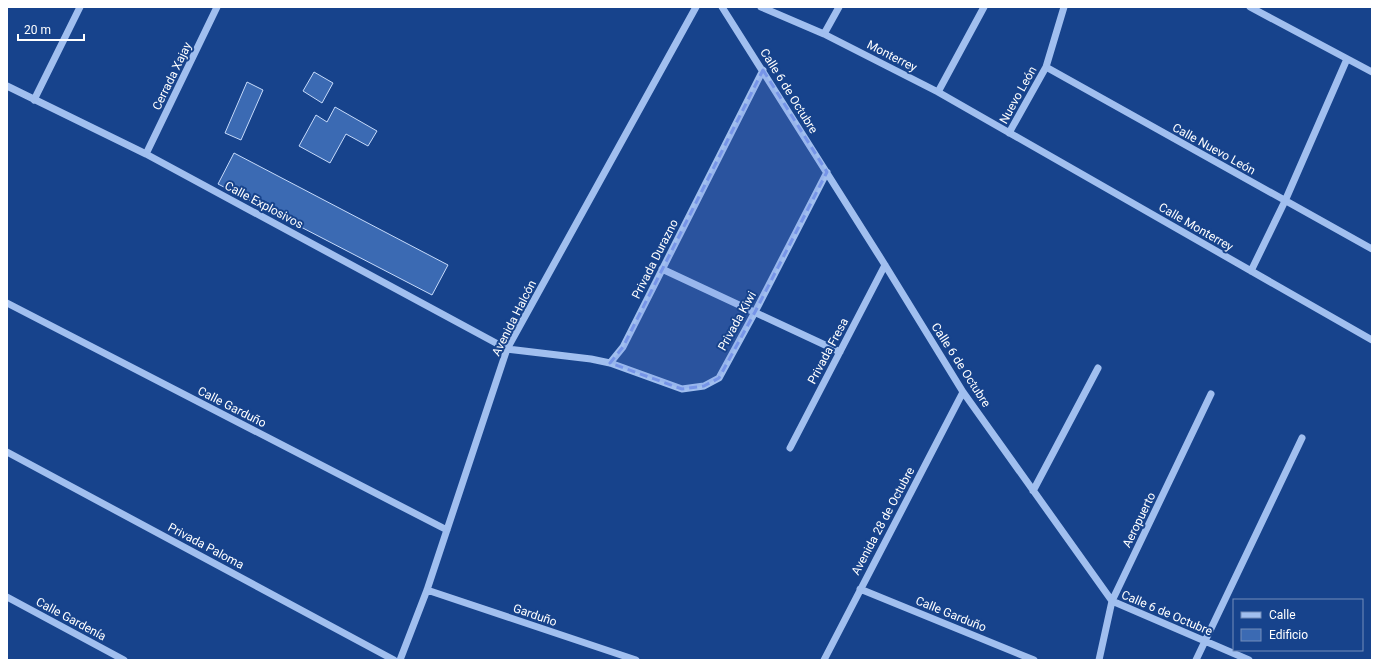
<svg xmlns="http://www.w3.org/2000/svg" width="1379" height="667" font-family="Roboto,sans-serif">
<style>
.building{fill:#3b6ab3;stroke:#c7dbfb}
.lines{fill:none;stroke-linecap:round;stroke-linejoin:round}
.minor{stroke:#a1bfef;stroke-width:7}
.marked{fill:#7795e8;fill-opacity:0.2;stroke:#7795e8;stroke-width:3;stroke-dasharray:8 5;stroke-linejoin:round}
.labels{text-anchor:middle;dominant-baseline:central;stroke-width:4;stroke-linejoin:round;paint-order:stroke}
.street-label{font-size:12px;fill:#fff;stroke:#17438c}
</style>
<rect width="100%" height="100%" fill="#17438c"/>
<path class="building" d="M314,72l19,11 -11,20 -19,-12z
M247,82l16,8 -22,50 -16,-7z
M335,107l42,24 -9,15 -22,-12 -16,29 -31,-17 17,-31 11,7z
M234,153l214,112 -16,30 -214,-111z"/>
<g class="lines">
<path class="minor" d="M722,7l163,258 78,127 149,209 137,59
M761,7l63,27 114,58 434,248
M1250,7l122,65
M824,34l15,-27
M1046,67l326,182
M7,86l139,68 361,195 84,10 19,4 72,26 22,-3 15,-8 36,-66 72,-140
M938,92l46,-85
M34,100l46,-93
M1009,133l37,-66 18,-60
M146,154l71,-147
M662,269l178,83
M1251,271l34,-70 62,-142
M7,303l440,227
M610,363l13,-16 140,-277
M790,448l95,-183
M7,452l387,208
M1033,491l65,-123
M860,589l174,71
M427,590l209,70
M7,597l117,63
M400,660l27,-70 80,-241 189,-342
M824,660l139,-268
M1099,660l13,-59 99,-207
M1196,660l106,-222"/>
</g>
<path class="marked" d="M763,70l64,102 -72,140 -36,66 -15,8 -22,3 -72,-26 13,-16z"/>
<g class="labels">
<g class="street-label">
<text transform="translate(892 56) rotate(27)">Monterrey</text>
<text transform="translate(172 76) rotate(-64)">Cerrada Xajay</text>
<text transform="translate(789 91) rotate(58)">Calle 6 de Octubre</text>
<text transform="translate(1018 95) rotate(-61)">Nuevo León</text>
<text transform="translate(1214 149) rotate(29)">Calle Nuevo León</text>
<text transform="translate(264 205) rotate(28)">Calle Explosivos</text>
<text transform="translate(1196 227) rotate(30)">Calle Monterrey</text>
<text transform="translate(655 259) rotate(-63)">Privada Durazno</text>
<text transform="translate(514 318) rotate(-63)">Avenida Halcón</text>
<text transform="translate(737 321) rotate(-61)">Privada Kiwi</text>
<text transform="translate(828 351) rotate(-62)">Privada Fresa</text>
<text transform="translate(961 365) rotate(57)">Calle 6 de Octubre</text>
<text transform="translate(232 407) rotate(27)">Calle Garduño</text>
<text transform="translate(1139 520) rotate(-64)">Aeropuerto</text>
<text transform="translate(883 521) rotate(-62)">Avenida 28 de Octubre</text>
<text transform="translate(206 546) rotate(28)">Privada Paloma</text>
<text transform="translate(1167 613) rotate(23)">Calle 6 de Octubre</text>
<text transform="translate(951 614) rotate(22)">Calle Garduño</text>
<text transform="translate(535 615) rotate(19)">Garduño</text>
<text transform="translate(71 619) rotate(28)">Calle Gardenía</text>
</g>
</g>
<rect width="1379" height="667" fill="none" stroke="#ffffff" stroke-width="16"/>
<rect x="1233" y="599" width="130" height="52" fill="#17438c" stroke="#748eba"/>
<rect x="1241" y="612" width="20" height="6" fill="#a1bfef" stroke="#748eba"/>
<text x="1269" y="619" font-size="12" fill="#ffffff">Calle</text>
<rect x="1241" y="629" width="20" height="12" fill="#3b6ab3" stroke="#748eba"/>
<text x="1269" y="639" font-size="12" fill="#ffffff">Edificio</text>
<path d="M18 34v6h66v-6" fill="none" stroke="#ffffff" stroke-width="2"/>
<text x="24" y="34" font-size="12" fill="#ffffff" stroke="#17438c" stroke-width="3" paint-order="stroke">20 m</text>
</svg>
